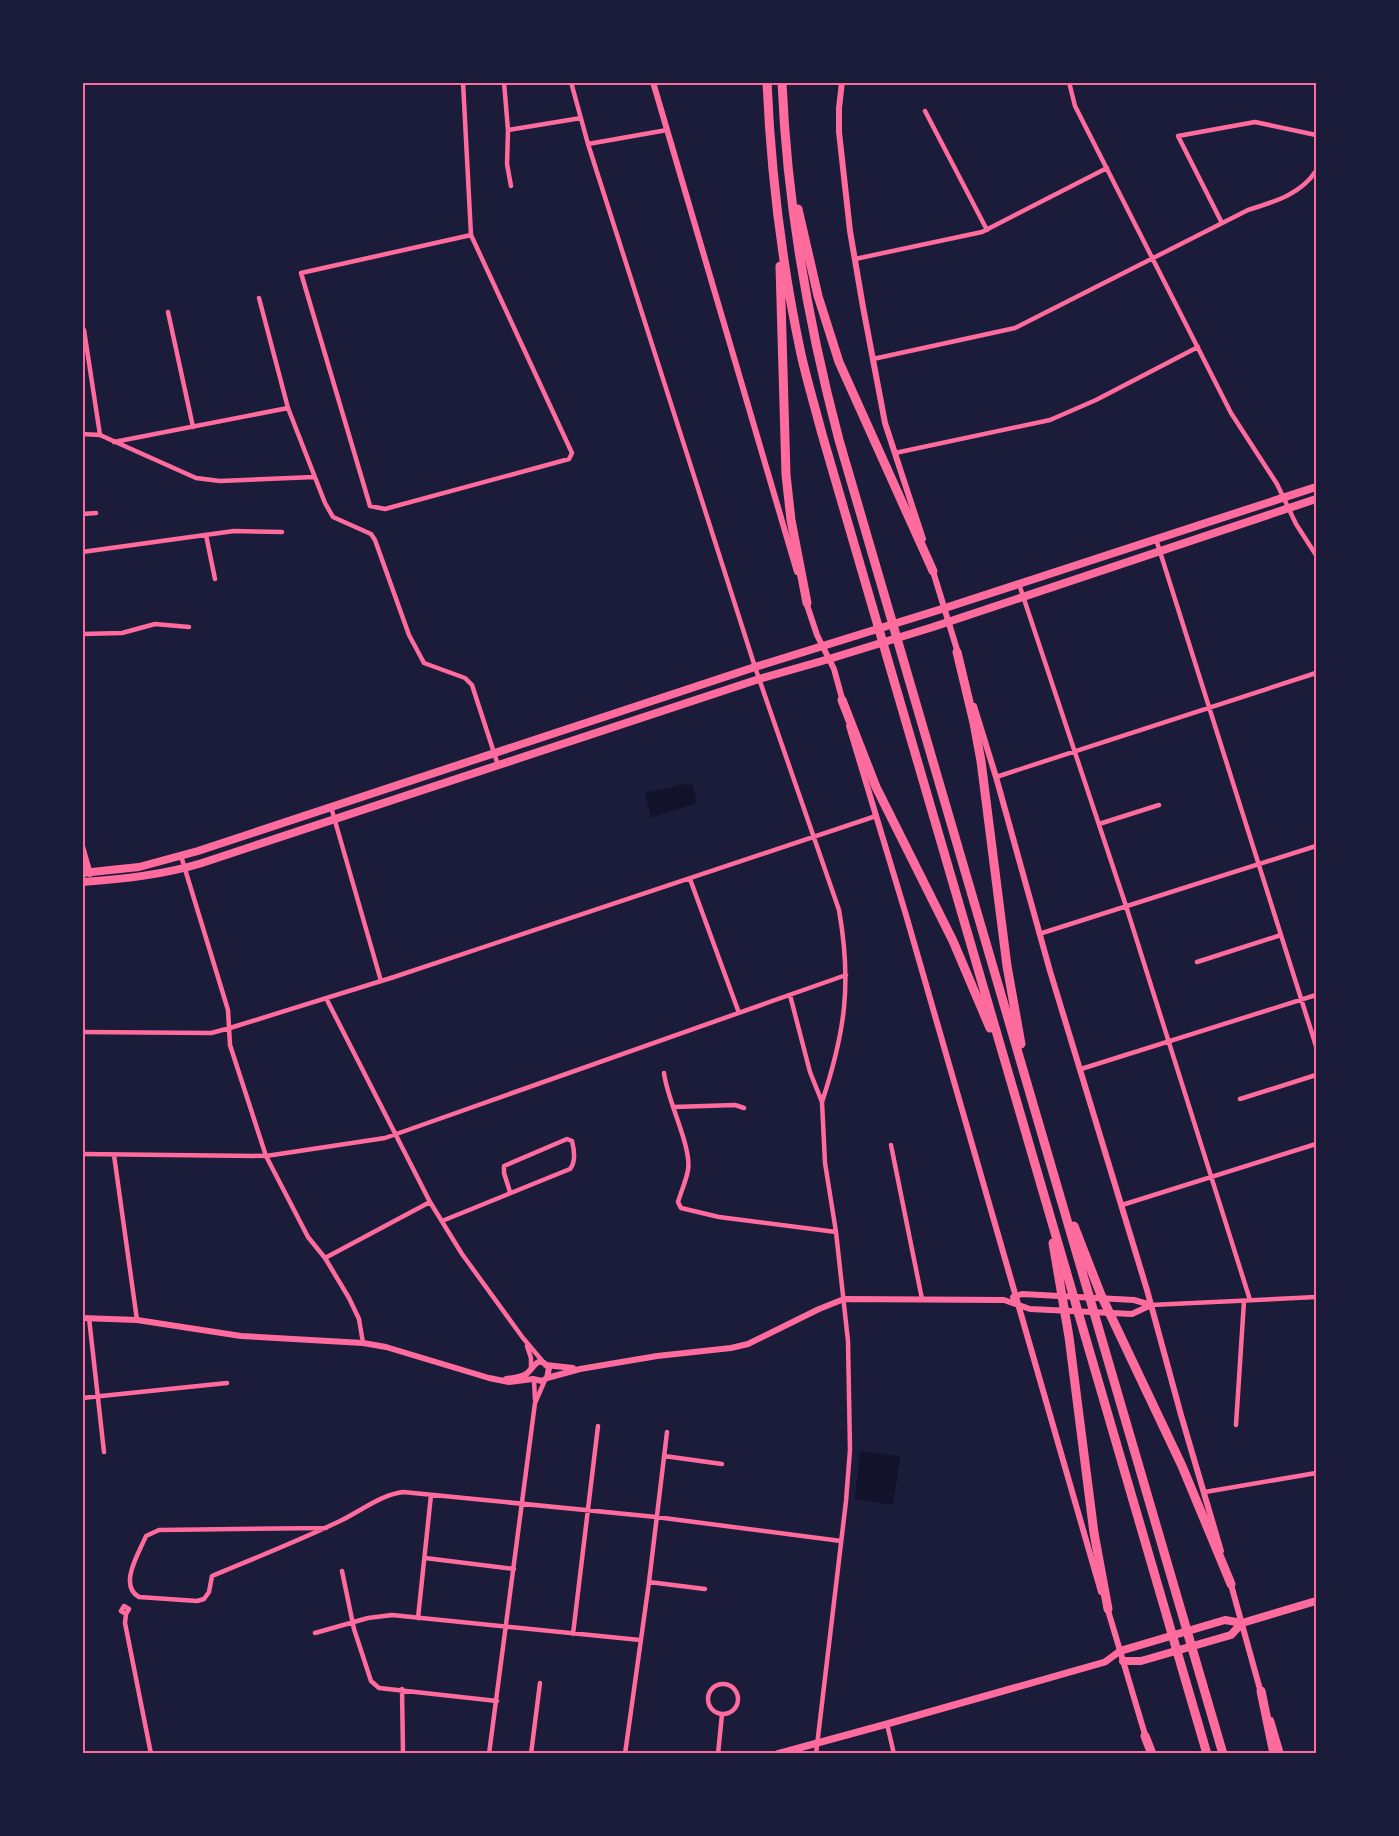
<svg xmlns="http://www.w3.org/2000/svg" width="1399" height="1836" font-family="Cabin,sans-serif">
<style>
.water{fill:#12122b}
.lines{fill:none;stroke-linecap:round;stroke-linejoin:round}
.minor{stroke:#ff6b9d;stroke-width:4.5}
.tertiary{stroke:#ff6b9d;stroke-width:6}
.secondary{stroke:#ff6b9d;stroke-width:7}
.primary{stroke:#ff6b9d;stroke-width:8}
.motorway{stroke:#ff6b9d;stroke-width:9}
.neatline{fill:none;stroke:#ff6b9d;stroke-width:2}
</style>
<rect width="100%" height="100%" fill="#1b1b3a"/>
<path class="water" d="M692,783l5,20 -46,15 -6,-25z
M860,1451l40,5 -7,49 -38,-6z"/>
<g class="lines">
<path class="minor" d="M463,82l8,153 101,218 -3,6 -184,50 -15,-3 -69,-233 170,-38
M504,82l4,48 -1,34 4,22
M571,82l17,62 167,523 84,243c13,74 6,122 -17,192
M1069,82l6,24 156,307 46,71 19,40 20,31
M925,111l62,119
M508,130l73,-12
M588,144l79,-14
M1222,223l-44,-87 77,-14 61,13
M855,259l127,-27 125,-64
M259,298l29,110 37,95 8,14 38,17 4,6 34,95 15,28 41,15 7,7 26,80
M168,312l25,115
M84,330l16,105
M873,359l142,-31 233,-118c25,-8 52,-15 68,-39
M82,434l18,1 96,43 24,3 94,-4
M114,442l174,-34
M895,453l155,-33 46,-20 102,-53
M82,514l14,-1
M206,535l9,44
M1156,539l160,507
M82,552l152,-21 48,1
M1019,584l107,322 124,394
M82,634l40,-1 33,-9 34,3
M996,777l320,-104
M331,807l50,174
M1099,824l60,-19
M181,856l47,154 2,35 36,111 42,81 17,21 24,40 10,21 4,24
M690,879l49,134
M1039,934l277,-88
M1197,962l84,-27
M790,995l20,77 12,30 3,61 11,69 12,109 2,109 -4,51 -30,253
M326,998l104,204 32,52 61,84 21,25
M82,1032l129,1 19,-5 164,-51 482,-161
M1081,1069l235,-74
M664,1073c3,27 28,74 24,97 -2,11 -7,22 -10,32l3,6 38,9 117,15
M1240,1099l76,-24
M673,1107l62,-2 9,3
M891,1145l31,154
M82,1154l184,2 119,-18 461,-163
M114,1155l23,165
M1122,1205l194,-61
M442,1221l128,-52c6,-7 4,-20 2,-28l-5,-2 -63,27v7l6,19
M325,1258l105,-56
M1151,1305l165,-8
M89,1318l15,134
M527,1346l4,12v9
M534,1380l1,20
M82,1398l145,-15
M1236,1425l8,-124
M664,1456l58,8
M1205,1492l111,-19
M326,1528l-167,2 -13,6c-7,17 -28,49 -7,61l58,4 7,-2 5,-7 3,-16c43,-18 86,-35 128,-55 21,-10 40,-26 63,-29l253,25 185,24
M425,1558l89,11
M342,1571l12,58 17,52 8,7 118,13
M649,1582l56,7
M126,1614l-5,-3 3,-5 5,3 -3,5 -1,9 26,131
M418,1618l13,-123
M315,1633l53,-15 24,-3 248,25
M573,1634l25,-208
M708 1699a15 15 0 1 1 30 0a15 15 0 1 1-30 0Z
M402,1689l1,65
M887,1724l7,30
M489,1754l46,-351 10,-23
M531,1754l9,-71
M625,1754l24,-172 18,-150
M718,1754l4,-40"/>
<path class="tertiary" d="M653,82l144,490
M842,82l-3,26v24l11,99 13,76 22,116 38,116
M932,568l26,85
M806,602l11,33 17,34 9,33
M974,706l22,71 54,194 97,319 34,125 40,136
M849,726l57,189 195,677
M82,846l8,28
M1013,1297l9,-3 112,6 17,5
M82,1318l55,2 104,16 122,7 23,4 103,31 20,4 24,-3 9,2 5,-3 33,-9 77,-13 74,-8 17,-4 71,-35 25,-10 160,1 26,9 102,5 19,-9
M546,1365l27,3
M506,1379c6,-1 14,-1 20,-5 8,-5 11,-21 23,-6l-2,10
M1230,1581l31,112
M1107,1607l39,131
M1271,1720l10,34"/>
<path class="secondary" d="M777,1754l110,-30 218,-62 15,-11"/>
<path class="primary" d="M82,873l57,-6 59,-16 557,-184 190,-59 371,-121
M82,882c41,-3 81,-7 120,-19l557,-184 70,-20 104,-32 383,-128
M1120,1651l105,-31 17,3 74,-22
M1123,1661h18l90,-26 11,-12"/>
<path class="motorway" d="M767,82c4,92 15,183 34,272 6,27 14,53 21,80l385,1320
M782,82c5,122 26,241 57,358l384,1314
M798,209l20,87 21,66 94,209
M780,266l6,209 5,45 16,83
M957,652l17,71 7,38 26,205 14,78
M842,700l34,87 77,154 37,87
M1074,1226l27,69 81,171 49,118
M1053,1243l16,94 25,196 14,76
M1261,1691l13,63
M1145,1736l7,18"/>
</g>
<rect width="1399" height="1836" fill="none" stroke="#1b1b3a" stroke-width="168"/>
<rect x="84" y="84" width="1231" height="1668" class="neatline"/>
</svg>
